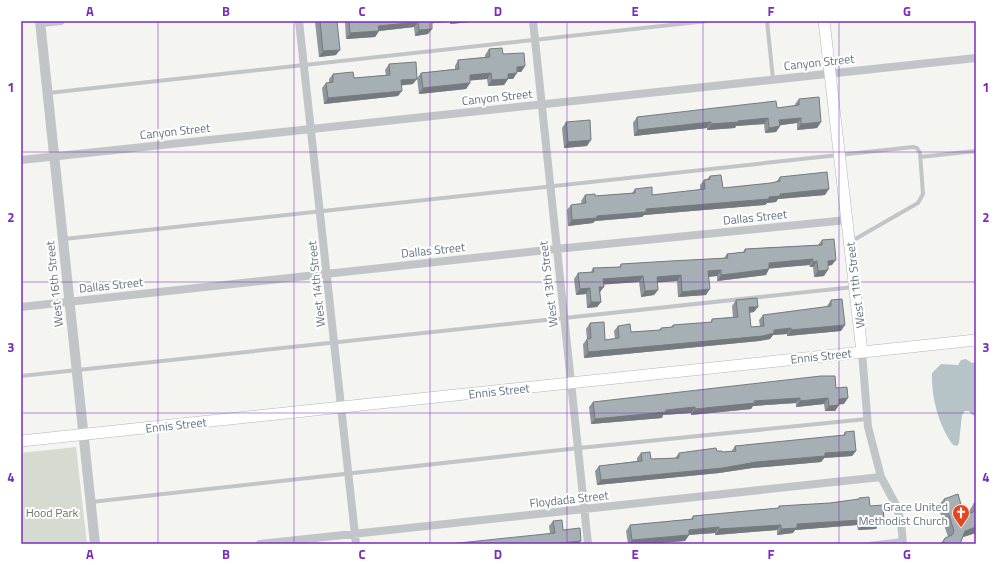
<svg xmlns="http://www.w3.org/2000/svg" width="997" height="565" font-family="'Titillium Web',sans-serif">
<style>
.green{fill:#d5dbd1}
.water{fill:#b6c4c7}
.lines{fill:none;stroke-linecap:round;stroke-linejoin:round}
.secondary-casing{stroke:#b1b7bb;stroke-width:12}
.service{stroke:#c1c5c8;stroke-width:4}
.minor{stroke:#c1c5c8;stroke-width:8}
.tertiary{stroke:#c1c5c8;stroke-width:10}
.secondary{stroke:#fff;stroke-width:11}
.wall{fill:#8f969b}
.shaded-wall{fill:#747a7e}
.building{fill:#a6afb4;stroke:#747a7e}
.grid{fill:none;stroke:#7b2cbf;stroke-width:1;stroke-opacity:0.55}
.labels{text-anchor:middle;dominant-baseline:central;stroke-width:4;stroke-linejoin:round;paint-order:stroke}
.street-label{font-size:12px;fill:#637582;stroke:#fff}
.poi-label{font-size:12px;fill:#637582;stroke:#fff;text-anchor:end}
.park-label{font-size:12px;fill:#677962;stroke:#fff}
.neatline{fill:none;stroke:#7b2cbf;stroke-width:1.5}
.grid-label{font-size:13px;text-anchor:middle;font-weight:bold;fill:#7b2cbf}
</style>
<rect width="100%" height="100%" fill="#f4f4f0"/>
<path class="green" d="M76,447l11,97h-66v-91z"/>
<path class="water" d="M966,359l6,4 4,-1v54l-4,-1 -3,-4h-4l-3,4 -3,28 -2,3 -4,-1c-14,-19 -22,-48 -21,-72l9,-9 17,1 3,-5z"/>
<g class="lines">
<defs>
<path id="secondary" d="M824,21l38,331
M21,441l955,-101"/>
</defs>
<use href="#secondary" class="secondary-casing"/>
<path class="service" d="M767,21l6,58
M48,93l659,-72
M920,157l56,-6
M64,239l849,-92 4,1 3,5 3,41 -5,9 -68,39
M21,376l833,-89
M91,502l488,-54 288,-29
M869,544l34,-4"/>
<path class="minor" d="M299,21l57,523
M533,21l55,523
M40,23l21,-2
M21,160l955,-102
M21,307l535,-58 291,-29
M862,352l6,75 13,50 15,28 5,17 2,22
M260,544l621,-67"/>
<path class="tertiary" d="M40,21l55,523"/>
<use href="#secondary" class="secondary"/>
</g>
<path class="wall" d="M316,21h21l-1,34 -17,2 -4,-35z
M345,21h135l-30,3v-2l-18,1 -4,11 -13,2 -1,-9 -35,4 -4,6 -29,2z
M489,49l14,5 22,12 -4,6h-4l-4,7h-5l-4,6 -16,1 -1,-7 -17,1v3l-4,6 -47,5 -2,-16 4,-5 34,-4v-3l3,-6 27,-3v-2z
M389,64l24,20 -11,1 -4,11 -74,8 -2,-16 4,-5h3v-4l4,-5 21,4 32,-3 -1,-5z
M799,99l22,23 -4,6 -20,2v-7l-17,2v1l-4,6 -11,1 -1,-9 -28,2 -1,2 -28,2v-2l-73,8 -1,-13 4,-6 140,-9 18,-2v-2z
M566,122l21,24 -23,2 -2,-20z
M710,176l13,12 48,-5 5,-1 4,-5 45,18 -47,4 -2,3 -9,1 -2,2 -121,10 -2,2 -47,4 -2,2 -25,3 -1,-16 4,-5 11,-1 -1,-3 4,-6 10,1 37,-3 3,-4 17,6 48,-5v-5l4,-5 3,-1z
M822,240l10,25 -4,1 -4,10 -10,1 -1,-10h-3l-1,-2 -40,3 -3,7 -32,4 -17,2v-5l-9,1 -2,18 -28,2 -1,-16 -20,1 1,8 -4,5 -13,2 -2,-15 -35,2 -4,8 1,10 -4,5 -10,1 -1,-14 -10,1 -2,-16 4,-6 13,-1 2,-4 26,-1 2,-3 103,-6 3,-4 16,-2 2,-3 73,-4z
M736,300l18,12 -5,1 2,14 9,-1 -1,-6 4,-5 64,-8v-1l4,-6 10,31 -54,5v-2l-14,1 -3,4 -11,2 -175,17 -1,-14 4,-5 -1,-10 4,-6 15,17 10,-1 -1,-8 4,-5 13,6 28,-2 2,-2 10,-1 2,-2 37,-2 2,-4 21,-2 -1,-11z
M836,388l8,16h-5l-4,7h-10l-1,-7 -28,3v-4l-43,3 -2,3 -60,6v-2l-28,2 -1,3 -71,6 -2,-17 4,-5z
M845,432l11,19 -4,5 -28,2 -3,4 -69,6 -33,5 -122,12 -2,-14 4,-5 38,-5v-3l4,-5 10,6 24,-1 4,-5 38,-2 5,1h9l4,-6 108,-10z
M859,498l11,8 10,20 -3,1 -1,2 -18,1 -1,-5 -62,5 -2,3 -16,2v-5l-62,5v-2l-26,2 -4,6 -40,3h-17l-2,-13 4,-6 61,-6 2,-3 85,-8 1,-2 51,-3 28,-3z
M944,499l20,16 5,-2v-2l5,-8h2v30l-13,4 -3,7h-20l5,-6 3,-1 -10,-31z
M553,521l10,9 16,14 -29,-11 -1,-7z"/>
<path class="shaded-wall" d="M429,21h21l-23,3z
M452,21h28l-30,3z
M418,22l-4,5 -35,4 -4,6 -29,2 4,-6 28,-7z
M432,29l-4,5 -13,2 4,-6z
M340,50l-4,5 -17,2 4,-6z
M525,66l-4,6h-8l4,-5z
M491,73l-4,6 -21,2 4,-6z
M517,73l-4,6h-5l-4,6 -16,1 4,-6 16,-6z
M417,79l-4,5 -16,2 4,-6z
M470,83l-4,6 -47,5 4,-6z
M402,91l-4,5 -74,8 4,-6z
M768,118l-4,6 -28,2 -1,2 -28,2 4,-6 27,-3z
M801,118l-4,5 -22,3 4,-6z
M711,122l-4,6 -73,8 4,-6z
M821,122l-4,6 -20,2 4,-6z
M780,126l-4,6 -11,1 4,-5z
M591,140l-4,6 -23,2 4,-6z
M829,189l-4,6 -47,4 -2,3 -9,1 -2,2 -121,10 -2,2 -47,4 -2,2 -25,3 4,-6 25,-4 49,-7 123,-12 11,-3z
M813,259l-4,6 -44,4 4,-6z
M836,260l-4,5 -8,1 4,-5z
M817,261l-4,6h-3l3,-5z
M769,269l-3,6 -49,6 4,-6z
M721,270l-4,6 -13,1 4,-6z
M828,270l-4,6 -10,1 4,-6z
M681,275l-4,6 -24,2 4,-6z
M643,276l-4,6 -40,3 4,-6z
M599,287h5l-4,5z
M590,288l-4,6 -10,1 4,-6z
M710,289l-4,6 -28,2 4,-5z
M658,290l-4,5 -13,2 4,-6z
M591,302h10l-4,5 -10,1z
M749,307h9l-4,5 -9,1z
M845,325l-4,6 -54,5 4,-6z
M791,328l-4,6 -14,1 -3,4 -11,2 -175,17 4,-6z
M800,398l-4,5 -43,3 -2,3 -60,6 4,-6 59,-8z
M828,398l-4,6 -28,3 4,-6z
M848,398l-4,6 -9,1 4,-6z
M839,405l-4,6h-10l4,-5z
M695,407l-4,6 -28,2 -1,3 -71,6 4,-5 71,-9z
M856,451l-4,5 -28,2 -3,4 -69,6 -33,5 -122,12 4,-5 155,-18 69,-9z
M861,520l-4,5 -62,5 -2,3 -16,2 4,-6 16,-5z
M880,521h4l-4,5 -3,1 -1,2 -18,1 4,-5z
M781,525l-4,5 -62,5 4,-6z
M719,527l-4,6 -30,2 4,-5z
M976,527v6l-16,5 5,-7z
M689,535l-4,6 -40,3h-16l3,-4z
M581,541l-2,3h-28z"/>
<path class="building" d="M320,21h17l3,29 -17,1z
M349,21h83v8l-13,1 -1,-8 -40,4 1,5 -29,2z
M502,48l1,6 21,-1 1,13 -8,1v6l-9,1v5l-16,1 -1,-7 -21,2v8l-47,5 -2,-15 38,-4 -1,-9 32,-3 -1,-8z
M416,62l1,17 -16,1 1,11 -74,7 -2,-15 7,-1v-8l20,-2 1,6 36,-3 -1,-11z
M819,97l2,25 -20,2v-6l-22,2 1,6 -11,2 -1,-10 -30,3 1,1 -28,2v-2l-73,8 -1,-13 139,-16 1,7 22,-3v-6z
M590,120l1,20 -23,2 -2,-20z
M827,172l2,17 -49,5v2l-11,1v2l-123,10v3l-49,4v2l-25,2 -1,-15 15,-2 -1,-8 10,-1v2l40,-3v-4l17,-2v8l53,-6 -1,-9 6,-1v-3l11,-1 2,13 48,-5 9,-2v-4z
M834,239l2,21 -8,1v9l-10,1 -1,-10 -4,1v-3l-44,4v6l-31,4 -17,2v-5l-13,1 2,18 -28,3 -1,-17 -24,2 1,13 -13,1 -2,-15 -40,3 1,8h-5l2,15h-10l-1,-14 -10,1 -2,-16 16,-1 -1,-4 28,-1v-3l50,-3 57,-3 -1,-4 18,-2v-3l77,-4v-5z
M757,298l1,9h-9l2,20 13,-1 -1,-11 68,-9v-6l11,-1 3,26 -54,5v-2l-17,2v3l-11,3 -175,16 -1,-13 4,-1 -1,-15 14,-1 1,18 14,-2 -1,-12 12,-2 1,8 30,-2v-2l12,-1v-2l39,-3v-3l26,-2 -2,-17z
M821,376h14l1,12 11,-1 1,11 -9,1v6l-10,1 -1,-8 -28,3v-3l-46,3 1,2 -60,6v-2l-29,3v2l-71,7 -2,-17z
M854,431l2,20 -31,2v3l-69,6 -33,6 -122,12 -2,-14 43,-5 -1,-8 9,-1 1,7 28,-1v-5l37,-5 1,3h5v1l14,-1 -1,-5 110,-11v-3z
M958,494l6,21 12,-4v16l-11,4 -5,13h-18l3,-6 7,-3 2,-4 -10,-32z
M869,497l1,9 13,-1 1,16h-4v2l-18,2 -1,-5 -64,4v4l-16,1v-4l-62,4v-2l-30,3v5l-57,5 -2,-15 63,-6v-3l86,-8v-2l51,-3 29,-4v-1z
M974,503h2v7z
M562,520l1,10 17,-2 1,13 -30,3h-102l106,-11 -2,-12z"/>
<path class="grid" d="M158,21v523M294,21v523M430,21v523M567,21v523M703,21v523M839,21v523M21,152h955M21,282h955M21,413h955"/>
<defs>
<symbol id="church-pin" viewBox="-11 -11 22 30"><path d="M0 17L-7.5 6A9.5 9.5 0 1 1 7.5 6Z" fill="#e44620" stroke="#fff"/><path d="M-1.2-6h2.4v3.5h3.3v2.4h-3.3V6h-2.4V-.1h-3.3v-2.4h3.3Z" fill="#fff"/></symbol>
</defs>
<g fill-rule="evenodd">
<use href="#church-pin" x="951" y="503" width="20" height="27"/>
</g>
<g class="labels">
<g class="street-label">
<text transform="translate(819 62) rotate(-6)">Canyon Street</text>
<text transform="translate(497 97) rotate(-6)">Canyon Street</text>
<text transform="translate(175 131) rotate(-6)">Canyon Street</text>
<text transform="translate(755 217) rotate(-6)">Dallas Street</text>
<text transform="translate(433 250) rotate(-6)">Dallas Street</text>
<text transform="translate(54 284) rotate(-96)">West 16th Street</text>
<text transform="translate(316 284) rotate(-96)">West 14th Street</text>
<text transform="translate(548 284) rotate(-97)">West 13th Street</text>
<text transform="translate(111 285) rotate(-6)">Dallas Street</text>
<text transform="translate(855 285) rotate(-97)">West 11th Street</text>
<text transform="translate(821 356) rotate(-6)">Ennis Street</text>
<text transform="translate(499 391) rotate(-6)">Ennis Street</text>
<text transform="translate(176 425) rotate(-6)">Ennis Street</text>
<text transform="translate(569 499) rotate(-6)">Floydada Street</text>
</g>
<g class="poi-label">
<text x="948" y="506">Grace United<tspan x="948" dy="14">Methodist Church</tspan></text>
</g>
<g class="park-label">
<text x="52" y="512">Hood Park</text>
</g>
</g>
<rect width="997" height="565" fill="none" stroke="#ffffff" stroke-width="44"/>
<rect x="22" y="22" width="953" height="521" class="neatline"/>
<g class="grid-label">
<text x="90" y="16">A</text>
<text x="226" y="16">B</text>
<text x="362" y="16">C</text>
<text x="498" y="16">D</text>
<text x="635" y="16">E</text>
<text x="771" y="16">F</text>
<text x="907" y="16">G</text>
<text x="11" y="92">1</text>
<text x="986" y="92">1</text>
<text x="11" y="222">2</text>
<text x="986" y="222">2</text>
<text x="11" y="352">3</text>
<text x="986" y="352">3</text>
<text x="11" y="482">4</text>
<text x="986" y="482">4</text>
<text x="90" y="559">A</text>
<text x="226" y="559">B</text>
<text x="362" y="559">C</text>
<text x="498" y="559">D</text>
<text x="635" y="559">E</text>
<text x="771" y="559">F</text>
<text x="907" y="559">G</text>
</g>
</svg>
